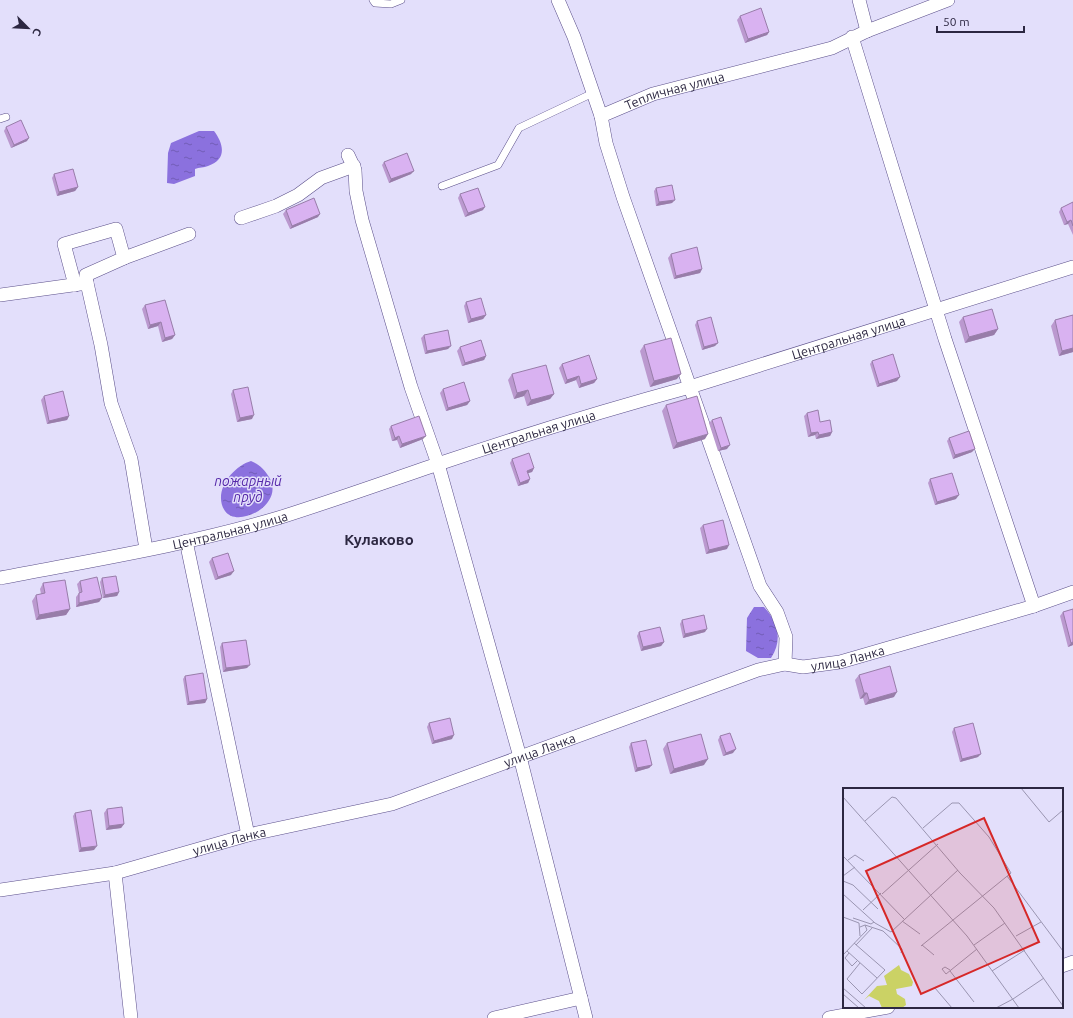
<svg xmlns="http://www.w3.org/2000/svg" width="1073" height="1018" font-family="Ubuntu,sans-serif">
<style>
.water{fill:url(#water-ripples)}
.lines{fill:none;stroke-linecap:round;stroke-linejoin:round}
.service-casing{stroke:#5b4f8a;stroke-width:8}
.minor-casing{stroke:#5b4f8a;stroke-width:14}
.service{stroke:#fff;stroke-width:7}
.minor{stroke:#fff;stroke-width:13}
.wall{fill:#bb99cf}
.shaded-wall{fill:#987da9}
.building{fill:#d9b2f1;stroke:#987da9}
.labels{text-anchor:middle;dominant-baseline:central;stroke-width:3;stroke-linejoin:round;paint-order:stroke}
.street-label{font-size:13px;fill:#2c2741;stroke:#e3dffb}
.water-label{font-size:14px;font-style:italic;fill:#5528a9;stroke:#e3dffb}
.quarter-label{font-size:15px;font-weight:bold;fill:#2c2741;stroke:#e3dffb}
.inset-road{fill:none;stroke:#9a95b1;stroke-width:1}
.view{fill:#d62828;fill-opacity:0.15;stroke:#d62828;stroke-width:2}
.inset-edge{fill:none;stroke:#2c2741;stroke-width:2}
</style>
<defs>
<pattern id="water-ripples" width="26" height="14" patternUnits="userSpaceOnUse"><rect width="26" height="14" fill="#8b71de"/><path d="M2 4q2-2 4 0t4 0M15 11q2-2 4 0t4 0" fill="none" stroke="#725db6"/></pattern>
</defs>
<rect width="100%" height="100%" fill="#e3dffb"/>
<path class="water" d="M199,131h15c10,13 13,29 -6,35 -4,2 -9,1 -13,3v7l-21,8 -7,-1 1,-30 3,-10z
M251,461c9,4 13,8 18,16 17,28 -32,52 -44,34 -13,-19 8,-45 26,-50z
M754,607h10c14,15 19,33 7,51h-13l-12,-7 1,-33z"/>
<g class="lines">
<defs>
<path id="service" d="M373,0l2,3 16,1 10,-4
M0,119l6,-2
M442,186l56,-21 21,-37 74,-35"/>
<g id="minor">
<path d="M558,0l16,37 27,79 5,27 17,54 137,389 17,26 9,25 -1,27"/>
<path d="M859,0l8,31"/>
<path d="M852,37l93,302 89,267"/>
<path id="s1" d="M601,116l52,-22 179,-46 35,-17 81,-31"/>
<path d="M348,155l7,15 1,21 6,29 49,167 27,77 82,293 66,261"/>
<path d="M241,218l35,-12 22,-11 23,-17 33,-12"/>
<path d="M124,258l65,-24"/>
<path d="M75,285l-11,-41 52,-15 8,29 -38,17 1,8"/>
<path d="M0,295l87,-12 14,62 10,58 20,56 15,90"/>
<path d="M186,541l62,294"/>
<path id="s2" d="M0,578c93,-18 187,-33 278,-60 54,-17 107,-36 160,-54 83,-28 167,-54 252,-77l383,-120"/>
<path d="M115,873l16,145"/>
<path id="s3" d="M0,890l115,-17 133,-38 144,-31 366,-134 27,-6 18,3 37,-5 194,-56 39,-14"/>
<path d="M1062,966l11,-4"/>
<path d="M494,1018l87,-20"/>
<path d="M829,1018l59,-11"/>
</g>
</defs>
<use href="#service" class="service-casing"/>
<use href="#minor" class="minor-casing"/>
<use href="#service" class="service"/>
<use href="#minor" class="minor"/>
</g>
<path class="wall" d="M740,16l29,16 -2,3 -22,8 -8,-23z
M6,127l21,14 -16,7 -7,-17z
M384,162l27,12 -22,9 -7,-18z
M54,174l24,13 -3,4 -18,5 -5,-18z
M656,188l16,15 -16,3 -2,-15z
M460,194l23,16 -18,7 -7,-19z
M1073,202v33l-5,-11 -4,1 -5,-13 2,-4z
M286,210l32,7 -28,12 -7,-15z
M671,254l31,15 -2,4 -26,6 -6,-21z
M466,302l20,13 -3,4 -15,4 -4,-17z
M145,305l30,30 -3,4 -10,3 -4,-16 -10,3 -6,-20z
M1073,315v37l-14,4 -8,-30 4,-6z
M963,317l35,12 -4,6 -29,8 -6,-21z
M697,321l18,25 -13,4 -7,-25z
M424,335l24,14 -23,5 -4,-16z
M644,345l33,34 -27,8 -10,-36z
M460,347l26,9 -2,4 -22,6 -5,-15z
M872,361l25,20 -20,6 -7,-23z
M562,364l35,15 -3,4 -15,5 -3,-8 -11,4 -6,-16z
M512,374l42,20 -4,5 -23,7 -3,-10 -10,3 -6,-19z
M443,389l27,12 -3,4 -21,6 -6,-18z
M233,390l19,29 -15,3 -6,-28z
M44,396l25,20 -2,4 -20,4 -6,-24z
M666,405l39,34 -32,10 -11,-38z
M807,413l25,19 -2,4 -14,3 -1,-4 -7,2 -4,-21z
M712,420l15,29 -9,2 -9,-28z
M391,426l32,13 -23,9 -3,-8 -5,1 -3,-12z
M949,438l23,14 -19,7 -6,-18z
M512,459l22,9 -2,4 -4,1 2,6 -2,4 -10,3 -8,-23z
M930,479l26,20 -21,6 -7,-22z
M703,525l24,24 -21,5 -6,-26z
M212,558l19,17 -16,5 -6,-18z
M102,578l17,14 -2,4 -14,2 -3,-16z
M80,581l22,17 -3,4 -23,5v-10l3,-4 -2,-9z
M43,583l27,26 -4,6 -30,5 -4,-19 4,-6 5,-1 -1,-5z
M1073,609v36l-5,2 -8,-31 3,-4z
M682,620l23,12 -22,6 -3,-14z
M639,632l25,10 -3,4 -20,5 -4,-15z
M222,643l25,25 -24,4 -3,-25z
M859,675l35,22 -29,8 -2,-7 -3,1 -5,-19z
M185,676l22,23 -2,4 -18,2 -4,-26z
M429,723l23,16 -20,5 -5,-17z
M954,728l24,29 -18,5 -8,-30z
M720,736l13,17 -10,3 -5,-16z
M631,743l21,22 -3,3 -14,4 -6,-25z
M667,743l37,22 -34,9 -7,-25z
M107,809l17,15 -3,4 -15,2 -2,-17z
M75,813l19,37 -15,2 -6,-36z"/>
<path class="shaded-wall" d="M769,32l-2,3 -22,8 3,-4z
M29,138l-2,3 -16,7 3,-3z
M414,171l-3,3 -22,9 2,-4z
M78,187l-3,4 -18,5 2,-4z
M675,200l-3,3 -16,3 3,-4z
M485,207l-2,3 -18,7 3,-4z
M320,214l-2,3 -28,12 2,-3z
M1071,220l-3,4 -4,1 3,-3z
M702,269l-2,4 -26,6 2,-3z
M486,315l-3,4 -15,4 3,-4z
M161,322l-3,4 -10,3 2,-4z
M998,329l-4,6 -29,8 4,-6z
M175,335l-3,4 -10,3 3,-4z
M718,343l-3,3 -13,4 2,-3z
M451,346l-3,3 -23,5 2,-3z
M1073,348v4l-14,4 3,-5z
M486,356l-2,4 -22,6 3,-3z
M681,374l-4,5 -27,8 4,-6z
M579,376l-3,4 -11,4 2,-4z
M900,377l-3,4 -20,6 2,-3z
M597,379l-3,4 -15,5 2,-4z
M528,390l-4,6 -10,3 3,-6z
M554,394l-4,5 -23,7 4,-6z
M470,401l-3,4 -21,6 2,-3z
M254,415l-2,4 -15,3 3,-4z
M69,416l-2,4 -20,4 2,-3z
M818,432l-3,3 -7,2 3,-4z
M832,432l-2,4 -14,3 3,-4z
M708,434l-3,5 -32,10 4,-6z
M399,436l-2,4 -5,1 3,-3z
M426,436l-3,3 -23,9 2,-4z
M730,445l-3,4 -9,2 3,-3z
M975,449l-3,3 -19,7 2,-4z
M534,468l-2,4 -7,2 2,-3z
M530,479l-2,4 -10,3 2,-3z
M959,495l-3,4 -21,6 2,-3z
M729,545l-2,4 -21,5 3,-4z
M234,571l-3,4 -16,5 3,-3z
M119,592l-2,4 -14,2 2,-3z
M102,598l-3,4 -23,5 3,-4z
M70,609l-4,6 -30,5 3,-5z
M707,629l-2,3 -22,6 2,-4z
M664,642l-3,4 -20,5 2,-4z
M1073,642v3l-5,2 3,-4z
M250,665l-3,3 -24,4 3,-4z
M897,692l-3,5 -29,8 4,-5z
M864,693h3l-4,5 -3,1z
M207,699l-2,4 -18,2 2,-3z
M454,735l-2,4 -20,5 2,-3z
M736,749l-3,4 -10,3 3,-3z
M981,754l-3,3 -18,5 2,-3z
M708,759l-4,6 -34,9 4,-5z
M652,765l-3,3 -14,4 2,-4z
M124,824l-3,4 -15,2 3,-4z
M97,846l-3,4 -15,2 2,-4z"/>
<path class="building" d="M761,8l8,24 -21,7 -8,-23z
M21,120l8,18 -15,7 -8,-18z
M407,153l7,18 -23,8 -7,-17z
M73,169l5,18 -19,5 -5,-18z
M672,185l3,15 -16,2 -3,-14z
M478,188l7,19 -17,6 -8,-19z
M314,198l6,16 -28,12 -6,-16z
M1073,202v24l-2,-6 -4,2 -6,-14z
M697,247l5,22 -26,7 -5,-22z
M481,298l5,17 -15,4 -5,-17z
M165,300l10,35 -10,3 -4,-16 -11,3 -5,-20z
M992,309l6,20 -29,8 -6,-20z
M1073,315v33l-11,3 -7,-31z
M711,317l7,26 -14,4 -7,-26z
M448,330l3,16 -24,5 -3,-16z
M671,338l10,36 -27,7 -10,-36z
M481,340l5,16 -21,7 -5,-16z
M893,354l7,23 -21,7 -7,-23z
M589,355l8,24 -16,5 -2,-8 -12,4 -5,-16z
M546,365l8,29 -23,6 -3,-10 -11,3 -5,-19z
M464,382l6,19 -22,7 -5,-19z
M248,387l6,28 -14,3 -7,-28z
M63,391l6,25 -20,5 -5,-25z
M697,396l11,38 -31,9 -11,-38z
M818,410l2,12 10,-2 2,12 -13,3 -1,-3 -7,1 -4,-20z
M419,416l7,20 -24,8 -3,-8 -4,2 -4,-12z
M721,417l9,28 -9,3 -9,-28z
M969,431l6,18 -20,6 -6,-17z
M529,453l5,15 -7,3 3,8 -10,4 -8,-24z
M952,473l7,22 -22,7 -7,-23z
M723,520l6,25 -20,5 -6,-25z
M228,553l6,18 -16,6 -6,-19z
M116,576l3,16 -14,3 -3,-17z
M97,577l5,21 -23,5v-10l3,-1 -2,-11z
M65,580l5,29 -31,6 -3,-20 9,-2 -2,-10z
M1073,609v33l-2,1 -8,-31z
M704,615l3,14 -22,5 -3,-14z
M660,627l4,15 -21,5 -4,-15z
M246,640l4,25 -24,3 -4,-25z
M890,666l7,26 -28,8 -2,-7h-3l-5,-18z
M203,673l4,26 -18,3 -4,-26z
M450,718l4,17 -20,6 -5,-18z
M973,723l8,31 -19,5 -8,-31z
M730,733l6,16 -10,4 -6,-17z
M701,734l7,25 -34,10 -7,-26z
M646,740l6,25 -15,3 -6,-25z
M122,807l2,17 -15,2 -2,-17z
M91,810l6,36 -16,2 -6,-35z"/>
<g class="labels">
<g class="street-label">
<text stroke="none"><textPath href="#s1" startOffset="78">Тепличная улица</textPath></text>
<text stroke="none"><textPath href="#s2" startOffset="883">Центральная улица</textPath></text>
<text stroke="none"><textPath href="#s2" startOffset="559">Центральная улица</textPath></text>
<text stroke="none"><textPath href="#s2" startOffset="235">Центральная улица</textPath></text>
<text stroke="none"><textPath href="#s3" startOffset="883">улица Ланка</textPath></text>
<text stroke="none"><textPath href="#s3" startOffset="559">улица Ланка</textPath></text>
<text stroke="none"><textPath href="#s3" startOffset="235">улица Ланка</textPath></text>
</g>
<g class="water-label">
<text x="248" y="481">пожарный<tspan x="248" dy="16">пруд</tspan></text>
</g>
<g class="quarter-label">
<text x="379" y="539">Кулаково</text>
</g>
</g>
<g transform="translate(843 788)">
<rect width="220" height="220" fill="#e3dffb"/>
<path d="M56,177l2,5 8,4 4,8 -1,4 -16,3 1,5 8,5 1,6 -4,3h-20l-3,-7 -10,-5 -5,4 13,-14 10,-1 -3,-9z" fill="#cbd265"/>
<path class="inset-road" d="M178,0l28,34 14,-12M0,9l124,139 52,72M22,33l27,-24 4,1 64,75 34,35 69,98M0,68l61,63M5,72l7,-5 9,6M0,88l12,-9M164,88l56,75M0,93l10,4 25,24M0,106l32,29 16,9 67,-62M39,106l56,-50M20,122l18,-17M0,129l16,6 1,13M10,130l18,6 3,-2M59,133l18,13M22,137l18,6 19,18 -1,4M173,148l25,-14M11,155l31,27 -23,24 -15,-15 13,-16M13,157l17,-18M79,157l12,10M131,157l31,-22M78,158l90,-73 -22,-36 -30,-34h-7l-29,25M4,163l30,27M6,165l-4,5 7,8 5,-5M0,167l24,-25 -2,-5 -5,2M107,182l-5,-3 -3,2 4,5 31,-25M107,183l24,31M149,183l33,-21M0,200l23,20M92,200l17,20M0,206l16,14M170,211l31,-21M153,220l17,-9"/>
<path class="view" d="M141,30l55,124 -118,52 -55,-123z"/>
<rect width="220" height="220" class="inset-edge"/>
</g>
<g transform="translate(28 28) rotate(114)" stroke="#e3dffb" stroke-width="3" paint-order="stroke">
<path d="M0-3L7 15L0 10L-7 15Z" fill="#2c2741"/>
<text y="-6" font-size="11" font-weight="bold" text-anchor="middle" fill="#2c2741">С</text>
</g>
<path d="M937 26v6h87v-6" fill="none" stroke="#2c2741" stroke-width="2"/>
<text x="943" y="26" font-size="12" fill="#2c2741" stroke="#e3dffb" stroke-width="3" paint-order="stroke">50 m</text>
</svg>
